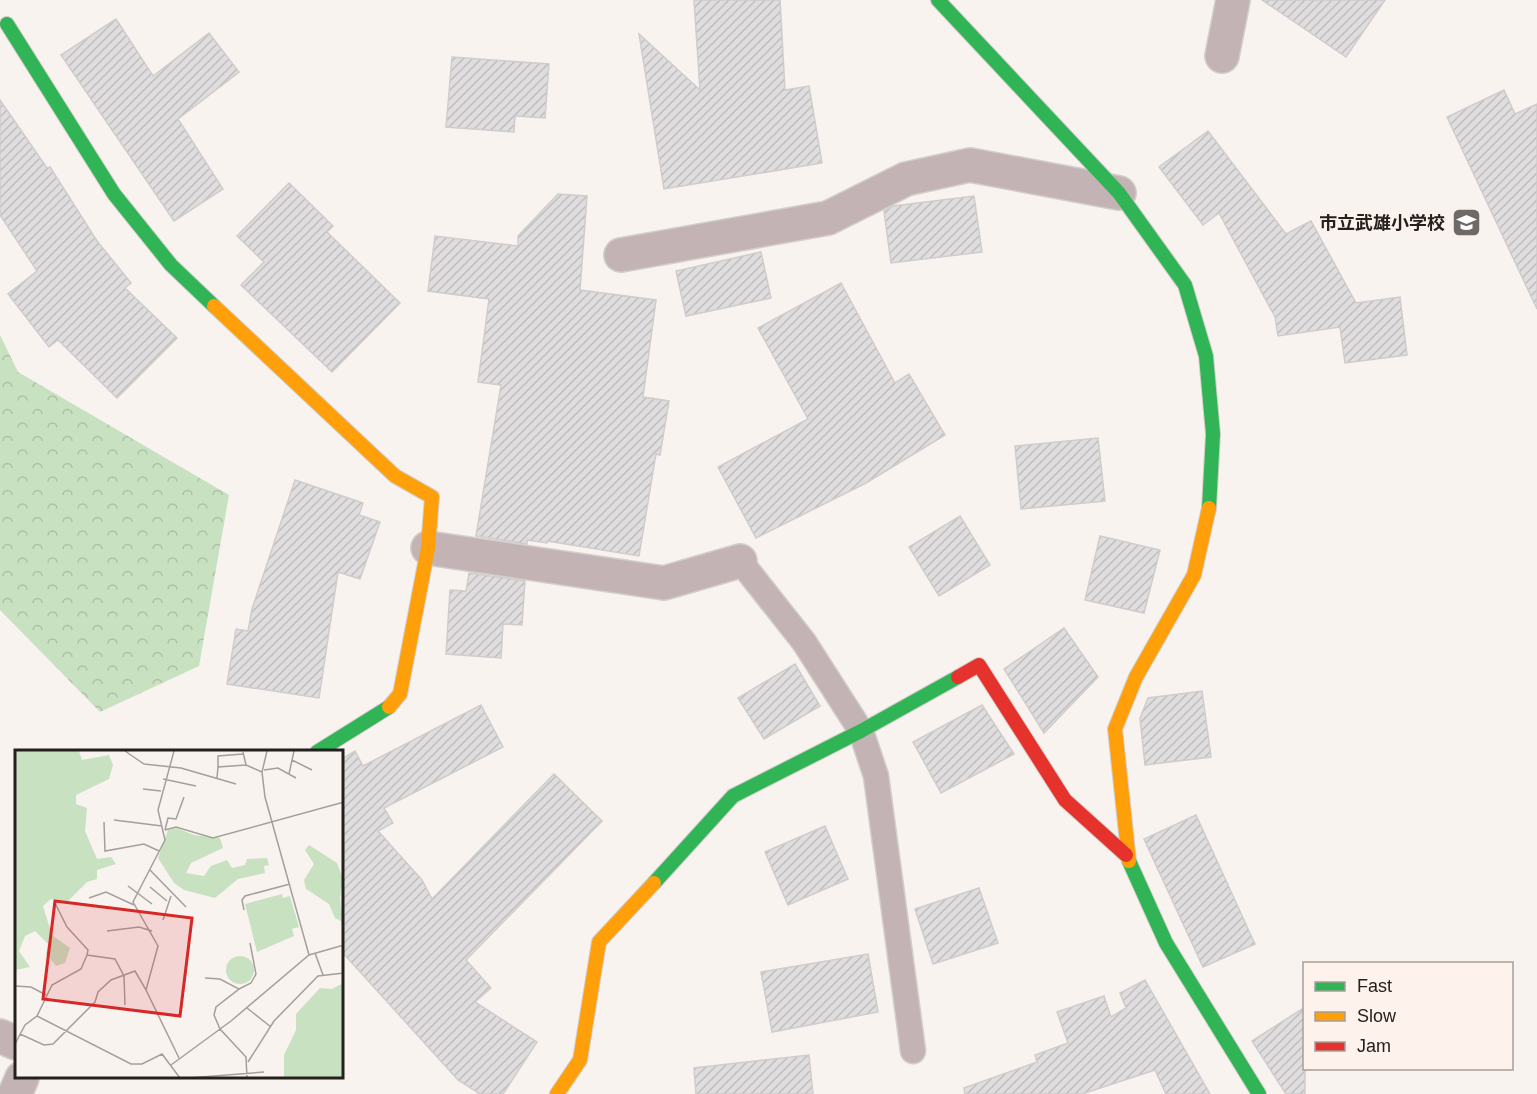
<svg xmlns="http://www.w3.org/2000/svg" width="1537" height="1094" font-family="Helvetica,'Noto Sans JP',sans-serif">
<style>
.forest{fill:url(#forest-crowns)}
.building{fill:url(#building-hatch);stroke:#cfcccd;stroke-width:1.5}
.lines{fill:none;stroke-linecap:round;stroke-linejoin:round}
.lane-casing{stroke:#d2cecb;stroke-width:27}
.street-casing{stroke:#d2cecb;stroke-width:36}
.fast-casing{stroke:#d2cecb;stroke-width:16}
.slow-casing{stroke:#d2cecb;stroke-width:16}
.jam-casing{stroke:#d2cecb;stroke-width:16}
.lane{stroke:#c3b3b4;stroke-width:24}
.street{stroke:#c3b3b4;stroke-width:33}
.fast{stroke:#30b455;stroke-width:14}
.slow{stroke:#ff9f0a;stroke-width:14}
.jam{stroke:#e5322d;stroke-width:14}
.labels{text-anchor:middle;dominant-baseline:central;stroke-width:4.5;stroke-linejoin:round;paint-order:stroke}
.poi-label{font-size:18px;font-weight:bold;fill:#24201e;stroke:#fdf2ec;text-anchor:end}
.inset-road{fill:none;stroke:#a49f9c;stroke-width:1.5}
.view{fill:#d62828;fill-opacity:0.15;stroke:#d62828;stroke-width:3}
.inset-edge{fill:none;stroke:#24201e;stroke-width:3}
</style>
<defs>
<pattern id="forest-crowns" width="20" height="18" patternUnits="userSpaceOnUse" patternTransform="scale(1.5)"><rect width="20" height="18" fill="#c8e1c0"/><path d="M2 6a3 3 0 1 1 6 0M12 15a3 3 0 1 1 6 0" fill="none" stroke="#acc1a5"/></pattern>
<pattern id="building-hatch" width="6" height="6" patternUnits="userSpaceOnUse" patternTransform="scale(1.5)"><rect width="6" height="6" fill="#e0ddde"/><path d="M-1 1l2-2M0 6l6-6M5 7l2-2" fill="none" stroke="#c0bdbe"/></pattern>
</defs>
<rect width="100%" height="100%" fill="#f9f3f0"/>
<path class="forest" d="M0,335l18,37 211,123 -30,171 -99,46 -100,-102z"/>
<path class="building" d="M694,0h86l5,90 24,-4 13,77 -158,26 -25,-155 61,56z
M1262,0h123l-39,57z
M116,19l37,57 56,-43 30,39 -61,47 45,70 -49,32 -113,-166z
M452,57l97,7 -4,54 -30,-2 -1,16 -68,-5z
M1504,90l11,24 22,-10v205l-90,-192z
M0,100l47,68 3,-1 47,74 34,42 -6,5 52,50 -60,60 -59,-58 -9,7 -41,-53 29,-23 -37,-56z
M1208,131l78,103 25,-13 45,82 44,-6 7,58 -62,8 -5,-36 -62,9 -3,-19 -56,-104 -16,12 -44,-58z
M289,183l44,43 -6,6 73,71 -68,69 -91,-87 23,-23 -27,-26z
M558,194l29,2 -7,94 76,10 -13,97 26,4 -9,54 -4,-1 -17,102 -92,-15v2l-20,-3v4l-51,-8 25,-151 -23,-3 11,-83 -61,-8 7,-55 83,10v-10z
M974,196l8,56 -91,11 -7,-52 9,-5z
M761,252l10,46 -85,18 -10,-45z
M841,283l54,100 14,-9 36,61 -79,48 -110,55 -38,-71 90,-48 -50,-91z
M1098,438l7,63 -84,8 -6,-63z
M295,480l68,23 -4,12 21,7 -20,57 -22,-7 -19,126 -92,-14 9,-55 12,2 4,-22z
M960,516l30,49 -51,31 -30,-49z
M1100,536l60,14 -16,63 -59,-13z
M469,573l56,8 -3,44 -19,-1 -2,34 -55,-4 4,-64 16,1z
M1064,628l34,49 -54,56 -40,-64z
M795,664l25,42 -56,33 -26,-41z
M1202,691l9,66 -66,8 -5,-47 8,-20z
M481,705l22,42 -119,61 9,15 -15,8 44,49 10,19 122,-125 48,47 -136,139 25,28 -16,14 62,40 -34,52h-23l-22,-14 -116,-128v-193l13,-8 8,15z
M982,705l32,49 -73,39 -28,-51z
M1196,815l59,129 -52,23 -59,-128z
M825,826l23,53 -60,26 -23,-53z
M979,888l19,55 -65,21 -18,-55z
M868,954l10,58 -106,20 -11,-60z
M1145,980l65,114h-44l-11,-24 -73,24h-117l-1,-6 73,-26 -2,-7 33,-12 -11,-31 47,-16 7,21 15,-9 -6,-15z
M1305,1007v87h-19l-34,-53z
M809,1055l4,39h-117l-2,-26z"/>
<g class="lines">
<defs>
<path id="lane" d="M740,561l64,81 57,89 15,45 37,275"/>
<path id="street" d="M1222,56l11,-56
M621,255l207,-37 78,-39 64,-14 149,28
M428,548l236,35 76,-22
M0,1036l16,7
M15,1094l7,-16"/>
<path id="fast" d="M938,0l181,193 66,92 21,71 7,78 -4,74
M7,24l107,170 57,71 43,41
M317,752l72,-45
M1129,861l37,82 93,151
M654,883l79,-87 128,-65 97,-54"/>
<path id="slow" d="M214,306l181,170 37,21 -4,51 -28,146 -11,13
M1129,861l-14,-132 21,-52 58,-102 15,-67
M557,1094l23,-34 19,-118 55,-59"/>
<path id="jam" d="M958,677l21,-12 86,135 61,55"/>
</defs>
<use href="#lane" class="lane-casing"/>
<use href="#street" class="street-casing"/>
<use href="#fast" class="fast-casing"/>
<use href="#slow" class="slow-casing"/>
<use href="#jam" class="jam-casing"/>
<use href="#lane" class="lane"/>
<use href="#street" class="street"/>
<use href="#fast" class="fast"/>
<use href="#slow" class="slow"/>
<use href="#jam" class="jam"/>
</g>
<defs>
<symbol id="school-square" viewBox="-11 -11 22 22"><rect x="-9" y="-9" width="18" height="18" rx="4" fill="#6f6a68" stroke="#fdf2ec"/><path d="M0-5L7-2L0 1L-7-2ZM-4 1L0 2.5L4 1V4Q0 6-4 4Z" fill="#fff"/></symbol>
</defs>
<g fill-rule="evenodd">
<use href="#school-square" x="1450" y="206" width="33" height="33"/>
</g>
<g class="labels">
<g class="poi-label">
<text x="1445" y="223">市立武雄小学校</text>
</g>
</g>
<g transform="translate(15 750)">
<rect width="328" height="328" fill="#f9f3f0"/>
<path d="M211 220a14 14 0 1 1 28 0a14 14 0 1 1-28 0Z" fill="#c8e1c0"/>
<path d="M0,1h64l3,9 27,-5 4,10 -4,14 -33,16v9l11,4 -2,23 12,28 14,-2 5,7 -19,6v9l-10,3 -19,19 -17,-2 -8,7 9,29 18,13 -5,15 -9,3 -10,-12 2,-10 -13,-13 -10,5 -6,15 11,16 -15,3zM294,95l28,18 6,16 -3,19 3,24 -8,-4 -6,-14 -23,-15 -2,-9 10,-16 -9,-14z" fill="#c8e1c0"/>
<path d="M161,78l18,7 26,3 3,10 -32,15 -5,10 18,3 7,-10 16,-6 5,8 13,-3 2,-6 20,-1 2,7 -5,1 1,7 -27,6 -23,19 -31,-8 -10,-7 -16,-25 10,-28z" fill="#c8e1c0"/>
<path d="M328,233v95h-59v-23l12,-25v-16l24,-26 12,1z" fill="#c8e1c0"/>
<path d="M267,144l1,4 7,-2 9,31 -7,2 2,7 -37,16 -12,-48z" fill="#c8e1c0"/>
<path class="inset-road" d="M110,1l19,13 37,4 55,16M159,1l-16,59 7,30 -32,62 25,44 -12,44 33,68M252,1l-5,21 3,25 44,158M228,2l3,13 16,7M277,10l20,10M203,17v-11l25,-2M249,20l14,-2 18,10M274,24l5,-23M202,28l1,-11 28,-2M148,29l33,7M128,39l18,2M99,70l48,6M89,72l1,29 39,-7 15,7M150,80l11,-3 37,11 131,-36M150,80l3,-12 8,1 8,-22M135,120l36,37M113,136l24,18M135,137l17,14M74,148l17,-6 28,13M229,160l-2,-10 3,-4 45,-12M148,170l8,-24M92,181l32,-4 13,4M300,203l8,22M72,205l28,4 9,17 1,29M190,228l15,1 19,10 -23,18 -2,8 6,14 26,28 1,21M0,236l16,1 15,8M224,239l12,-6 5,-9 -6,-31M232,258l24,19M22,266l94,48h11l20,-10 18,24M5,284l24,11 9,-1 42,-42 3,-10 13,-12 24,-9 11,19M0,294l10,-19 12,-9 15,-31 29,-16 6,-14 1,-5 -21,-23 -12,-24M233,312l26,-41 44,-45 26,-3M156,315l60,-44 78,-66 35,-10M173,328l76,-6"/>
<path class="view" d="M40,151l137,17 -12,98 -137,-17z"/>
<rect width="328" height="328" class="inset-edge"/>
</g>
<rect x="1303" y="962" width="210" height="108" fill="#fdf2ec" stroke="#a69e9a" stroke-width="1.5"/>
<rect x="1315" y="982" width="30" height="9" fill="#30b455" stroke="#a69e9a" stroke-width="1.5"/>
<text x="1357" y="992" font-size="18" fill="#24201e">Fast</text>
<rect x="1315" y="1012" width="30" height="9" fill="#ff9f0a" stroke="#a69e9a" stroke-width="1.5"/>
<text x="1357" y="1022" font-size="18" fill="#24201e">Slow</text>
<rect x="1315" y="1042" width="30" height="9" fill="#e5322d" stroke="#a69e9a" stroke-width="1.5"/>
<text x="1357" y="1052" font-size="18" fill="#24201e">Jam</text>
</svg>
